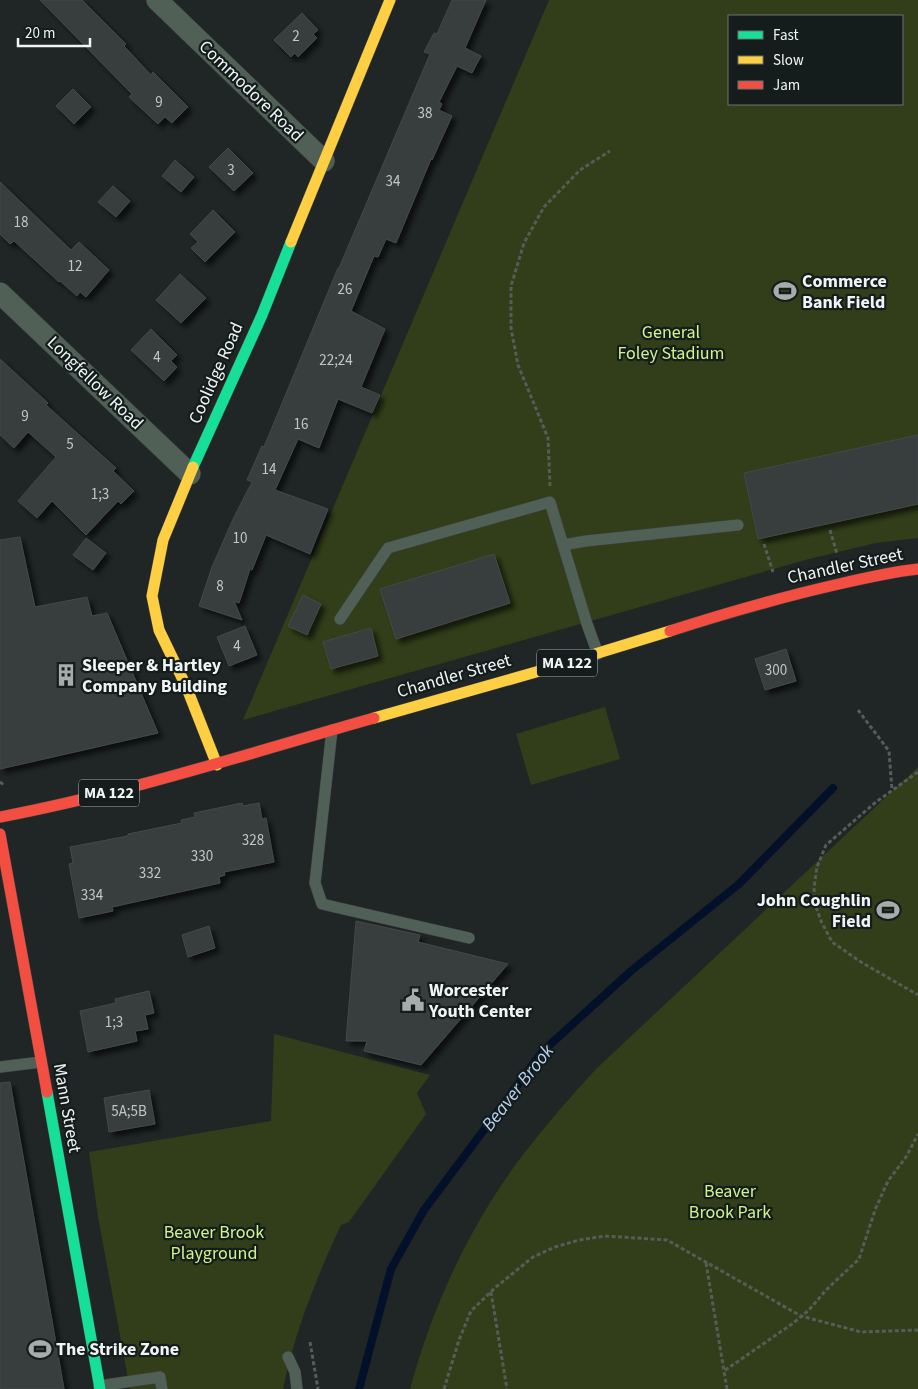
<svg xmlns="http://www.w3.org/2000/svg" width="918" height="1389" font-family="'Source Sans 3',sans-serif">
<style>
.green{fill:#323e19;fill-rule:evenodd}
.lines{fill:none;stroke-linecap:round;stroke-linejoin:round}
.stream{stroke:#031029;stroke-width:8}
.building{fill:#383c3c;stroke:#45494a;filter:url(#shadow)}
.lane-casing{stroke:#3e4141;stroke-width:12}
.street-casing{stroke:#3e4141;stroke-width:22}
.fast-casing{stroke:#3e4141;stroke-width:12}
.slow-casing{stroke:#3e4141;stroke-width:12}
.jam-casing{stroke:#3e4141;stroke-width:12}
.path{stroke:#535e58;stroke-width:3;stroke-dasharray:4 2.5;stroke-linecap:butt}
.lane{stroke:#506057;stroke-width:11}
.street{stroke:#506057;stroke-width:21}
.fast{stroke:#16e098;stroke-width:11}
.slow{stroke:#ffcf43;stroke-width:11}
.jam{stroke:#f24e42;stroke-width:11}
.labels{text-anchor:middle;dominant-baseline:central;stroke-width:4.5;stroke-linejoin:round;paint-order:stroke}
.number-label{font-size:15px;fill:#c0c7c6}
.shield{fill:#141d1c;stroke:#adb4b3;stroke-width:1}
.shield-label{font-size:16px;font-weight:bold;fill:#eef5f4}
.street-label{font-size:18px;fill:#eef5f4;stroke:#141d1c}
.poi-label{font-size:18px;font-weight:bold;fill:#eef5f4;stroke:#141d1c;text-anchor:start}
.park-label{font-size:18px;fill:#d1f38b;stroke:#141d1c}
.water-label{font-size:19px;font-style:italic;fill:#b8d3f4;stroke:#141d1c}
</style>
<defs>
<filter id="shadow"><feDropShadow dx="4.5" dy="4.5" stdDeviation="2.5" flood-color="#0009"/></filter>
</defs>
<rect width="100%" height="100%" fill="#202525"/>
<path class="green" d="M549,0h369v538l-42,5 -67,16 -566,161zM729,16h173v88h-173z
M605,707l15,52 -89,26 -15,-51z
M918,767v622h-508c22,-82 60,-164 112,-233 23,-30 48,-59 74,-87z
M274,1034l156,41 -13,18 9,21 -77,108 -8,3c-24,51 -47,109 -58,164h-153l-32,-172 -9,-65 182,-31z"/>
<g class="lines">
<path class="stream" d="M359,1389l32,-120 33,-59 119,-159 88,-80 108,-87 94,-96"/>
</g>
<path class="building" d="M40,0h42l44,44 -2,2 27,29 2,-3 35,35 -16,16 -7,-6 -7,7 -29,-27 3,-3z
M452,0h34l-21,48 16,8 -9,17 -15,-7 -18,36 3,2 -3,6 13,6 -20,44 -1,-1 -35,84 -10,-4 -8,18 -4,-1 -23,55 34,18 -24,58 19,8 -8,18 -34,-14 -19,49 -21,-9 -23,51 53,19 -18,45 -44,-19 -14,35 -2,-1 -11,34 -5,-2 8,19 -43,-14 13,-39 22,-50 18,-35 -5,-2 15,-34 2,1 74,-179h1l91,-214 -6,-2 10,-19 3,1z
M302,13l16,17 -5,4 4,4 -19,19 -3,-4 -4,4 -17,-17z
M73,89l18,18 -17,17 -18,-18z
M228,148l25,25 -19,18 -25,-24z
M175,160l19,17 -13,15 -19,-16z
M0,182l71,68 8,-8 30,28 -23,27 -6,-5 -3,4 -17,-15 -1,1 -45,-41 -4,3 -10,-10z
M113,186l17,15 -14,16 -18,-15z
M213,210l22,22 -30,30 -14,-14 7,-6 -8,-8z
M180,274l26,24 -25,25 -25,-23z
M151,329l26,26 -6,6 6,6 -13,14 -33,-31z
M0,359l48,44 -2,2 70,63 -3,3 21,20 -13,13 -3,-3 -32,34 -34,-34 -15,17 -19,-17 38,-44 -28,-25 -14,16 -14,-13z
M918,435v69l-160,35 -14,-66z
M20,537l15,70 52,-10 5,19 15,-3 51,120 -158,36v-229z
M86,538l20,15 -13,17 -20,-15z
M494,554l16,49 -114,36 -16,-50z
M303,595l18,9 -14,31 -19,-9z
M245,626l12,29 -28,11 -12,-29z
M371,628l7,28 -47,13 -8,-27z
M786,649l10,32 -31,9 -10,-31z
M242,803l1,3 16,-3 3,16 4,-1 8,44 -50,10 1,3 -6,2 1,6 -108,24 1,4 -34,7 -10,-54 4,-1 -3,-16 58,-11v-2l54,-11 -1,-3 14,-3 -1,-4z
M356,921l64,14 -2,7 90,22 -87,101 -57,-14 3,-10h-21z
M209,926l6,22 -27,9 -6,-22z
M149,991l5,22 -9,2 3,14 -13,2 2,10 -49,11 -8,-41 36,-8 -1,-4z
M10,1082l54,307h-64v-306z
M149,1090l6,34 -46,8 -5,-34z"/>
<g class="lines">
<defs>
<path id="lane" d="M563,545l23,-4 152,-16
M340,619l48,-71 162,-46 37,122 11,30
M332,730l-17,153 7,21 147,34
M0,1067l41,-5
M288,1357l7,15 2,17
M99,1386l61,-9 2,12"/>
<path id="street" d="M157,0l167,161
M0,293l190,181"/>
<path id="fast" d="M193,467l69,-152 29,-73
M47,1092l53,297"/>
<path id="slow" d="M291,242l99,-242
M193,467l-30,73 -11,56 7,34 27,56 31,79
M374,718l162,-46 134,-41"/>
<path id="jam" d="M670,631c56,-18 112,-34 169,-47 26,-6 52,-12 79,-15
M0,817c127,-24 250,-64 374,-99
M0,834l47,258"/>
</defs>
<use href="#lane" class="lane-casing"/>
<use href="#street" class="street-casing"/>
<use href="#fast" class="fast-casing"/>
<use href="#slow" class="slow-casing"/>
<use href="#jam" class="jam-casing"/>
<path class="path" d="M550,486l-2,-48 -30,-73 -7,-37v-42l13,-43 20,-36 36,-37 30,-19
M830,530l7,24
M764,544l9,28
M858,710l31,41 3,39
M918,772l-42,30 -50,43 -9,22 -3,21 1,16 6,17 11,21 29,20 57,33
M0,782l4,3
M706,1263l18,108
M491,1292l16,97
M310,1342l8,47
M444,1389l15,-49 12,-29 25,-24 37,-30 22,-10 24,-7 26,-4 62,4 134,76 60,16 57,-2
M727,1389l-3,-18 68,-47 17,-14 17,-20 33,-31 16,-49 13,-29 18,-24 12,-23"/>
<use href="#lane" class="lane"/>
<use href="#street" class="street"/>
<use href="#fast" class="fast"/>
<use href="#slow" class="slow"/>
<use href="#jam" class="jam"/>
</g>
<defs>
<symbol id="stadium-bare" viewBox="-9 -9 18 18"><path d="M0-5a6.5 5 0 1 0 0 10a6.5 5 0 1 0 0-10ZM-3.5-1.8h7v3.6h-7Z" fill="#a6acac" stroke="#141d1c" stroke-width="2.5" paint-order="stroke"/></symbol>
<symbol id="building-bare" viewBox="-9 -9 18 18"><path d="M-4-6H4V6H1V3H-1V6H-4ZM-2.5-4.3h1.7v1.8h-1.7ZM.8-4.3h1.7v1.8H.8ZM-2.5-1h1.7V.8h-1.7ZM.8-1h1.7V.8H.8Z" fill="#a6acac" stroke="#141d1c" stroke-width="2.5" paint-order="stroke"/></symbol>
<symbol id="civic-bare" viewBox="-9 -9 18 18"><path d="M-.6-6.5H3V-4.5H.6V-3L4-1V1h2V6H-6V1h2V-1L-.6-3ZM-1.2 2.5V6h2.4V2.5Z" fill="#a6acac" stroke="#141d1c" stroke-width="2.5" paint-order="stroke"/></symbol>
</defs>
<g fill-rule="evenodd">
<use href="#stadium-bare" x="769" y="275" width="32" height="32"/>
<use href="#building-bare" x="50" y="659" width="32" height="32"/>
<use href="#stadium-bare" x="872" y="894" width="32" height="32"/>
<use href="#civic-bare" x="397" y="984" width="32" height="32"/>
<use href="#stadium-bare" x="24" y="1333" width="32" height="32"/>
</g>
<g class="labels">
<g class="number-label">
<text x="296" y="36">2</text>
<text x="159" y="102">9</text>
<text x="425" y="113">38</text>
<text x="231" y="170">3</text>
<text x="393" y="181">34</text>
<text x="21" y="222">18</text>
<text x="75" y="266">12</text>
<text x="345" y="289">26</text>
<text x="157" y="357">4</text>
<text x="336" y="360">22;24</text>
<text x="25" y="416">9</text>
<text x="301" y="424">16</text>
<text x="70" y="444">5</text>
<text x="269" y="469">14</text>
<text x="100" y="494">1;3</text>
<text x="240" y="538">10</text>
<text x="220" y="586">8</text>
<text x="237" y="646">4</text>
<text x="776" y="670">300</text>
<text x="253" y="840">328</text>
<text x="202" y="856">330</text>
<text x="150" y="873">332</text>
<text x="92" y="895">334</text>
<text x="114" y="1022">1;3</text>
<text x="129" y="1111">5A;5B</text>
</g>
<g class="shield">
<rect x="537" y="649.5" width="60" height="27" rx="4"/>
<rect x="79" y="779.5" width="60" height="27" rx="4"/>
</g>
<g class="shield-label">
<text x="567" y="663">MA 122</text>
<text x="109" y="793">MA 122</text>
</g>
<g class="street-label">
<text transform="translate(251 91) rotate(44)">Commodore Road</text>
<text transform="translate(216 373) rotate(-66)">Coolidge Road</text>
<text transform="translate(95 383) rotate(44)">Longfellow Road</text>
<text transform="translate(845 566) rotate(-12)">Chandler Street</text>
<text transform="translate(454 676) rotate(-16)">Chandler Street</text>
<text transform="translate(67 1108) rotate(80)">Mann Street</text>
</g>
<g class="poi-label">
<text x="802" y="281">Commerce<tspan x="802" dy="21">Bank Field</tspan></text>
<text x="82" y="665">Sleeper &amp; Hartley<tspan x="82" dy="21">Company Building</tspan></text>
<text x="871" y="900" text-anchor="end">John Coughlin<tspan x="871" dy="21">Field</tspan></text>
<text x="429" y="990">Worcester<tspan x="429" dy="21">Youth Center</tspan></text>
<text x="56" y="1349">The Strike Zone</text>
</g>
<g class="park-label">
<text x="671" y="332">General<tspan x="671" dy="21">Foley Stadium</tspan></text>
<text x="730" y="1191">Beaver<tspan x="730" dy="21">Brook Park</tspan></text>
<text x="214" y="1232">Beaver Brook<tspan x="214" dy="21">Playground</tspan></text>
</g>
<g class="water-label">
<text transform="translate(518 1088) rotate(-52)">Beaver Brook</text>
</g>
</g>
<rect x="728" y="15" width="175" height="90" fill="#141d1c" stroke="#6b7372"/>
<rect x="738" y="31" width="25" height="8" fill="#16e098" stroke="#6b7372"/>
<text x="773" y="40" font-size="15" fill="#eef5f4">Fast</text>
<rect x="738" y="56" width="25" height="8" fill="#ffcf43" stroke="#6b7372"/>
<text x="773" y="65" font-size="15" fill="#eef5f4">Slow</text>
<rect x="738" y="81" width="25" height="8" fill="#f24e42" stroke="#6b7372"/>
<text x="773" y="90" font-size="15" fill="#eef5f4">Jam</text>
<path d="M18 38v8h72v-8" fill="none" stroke="#eef5f4" stroke-width="2.5"/>
<text x="25" y="38" font-size="15" fill="#eef5f4" stroke="#141d1c" stroke-width="4" paint-order="stroke">20 m</text>
</svg>
